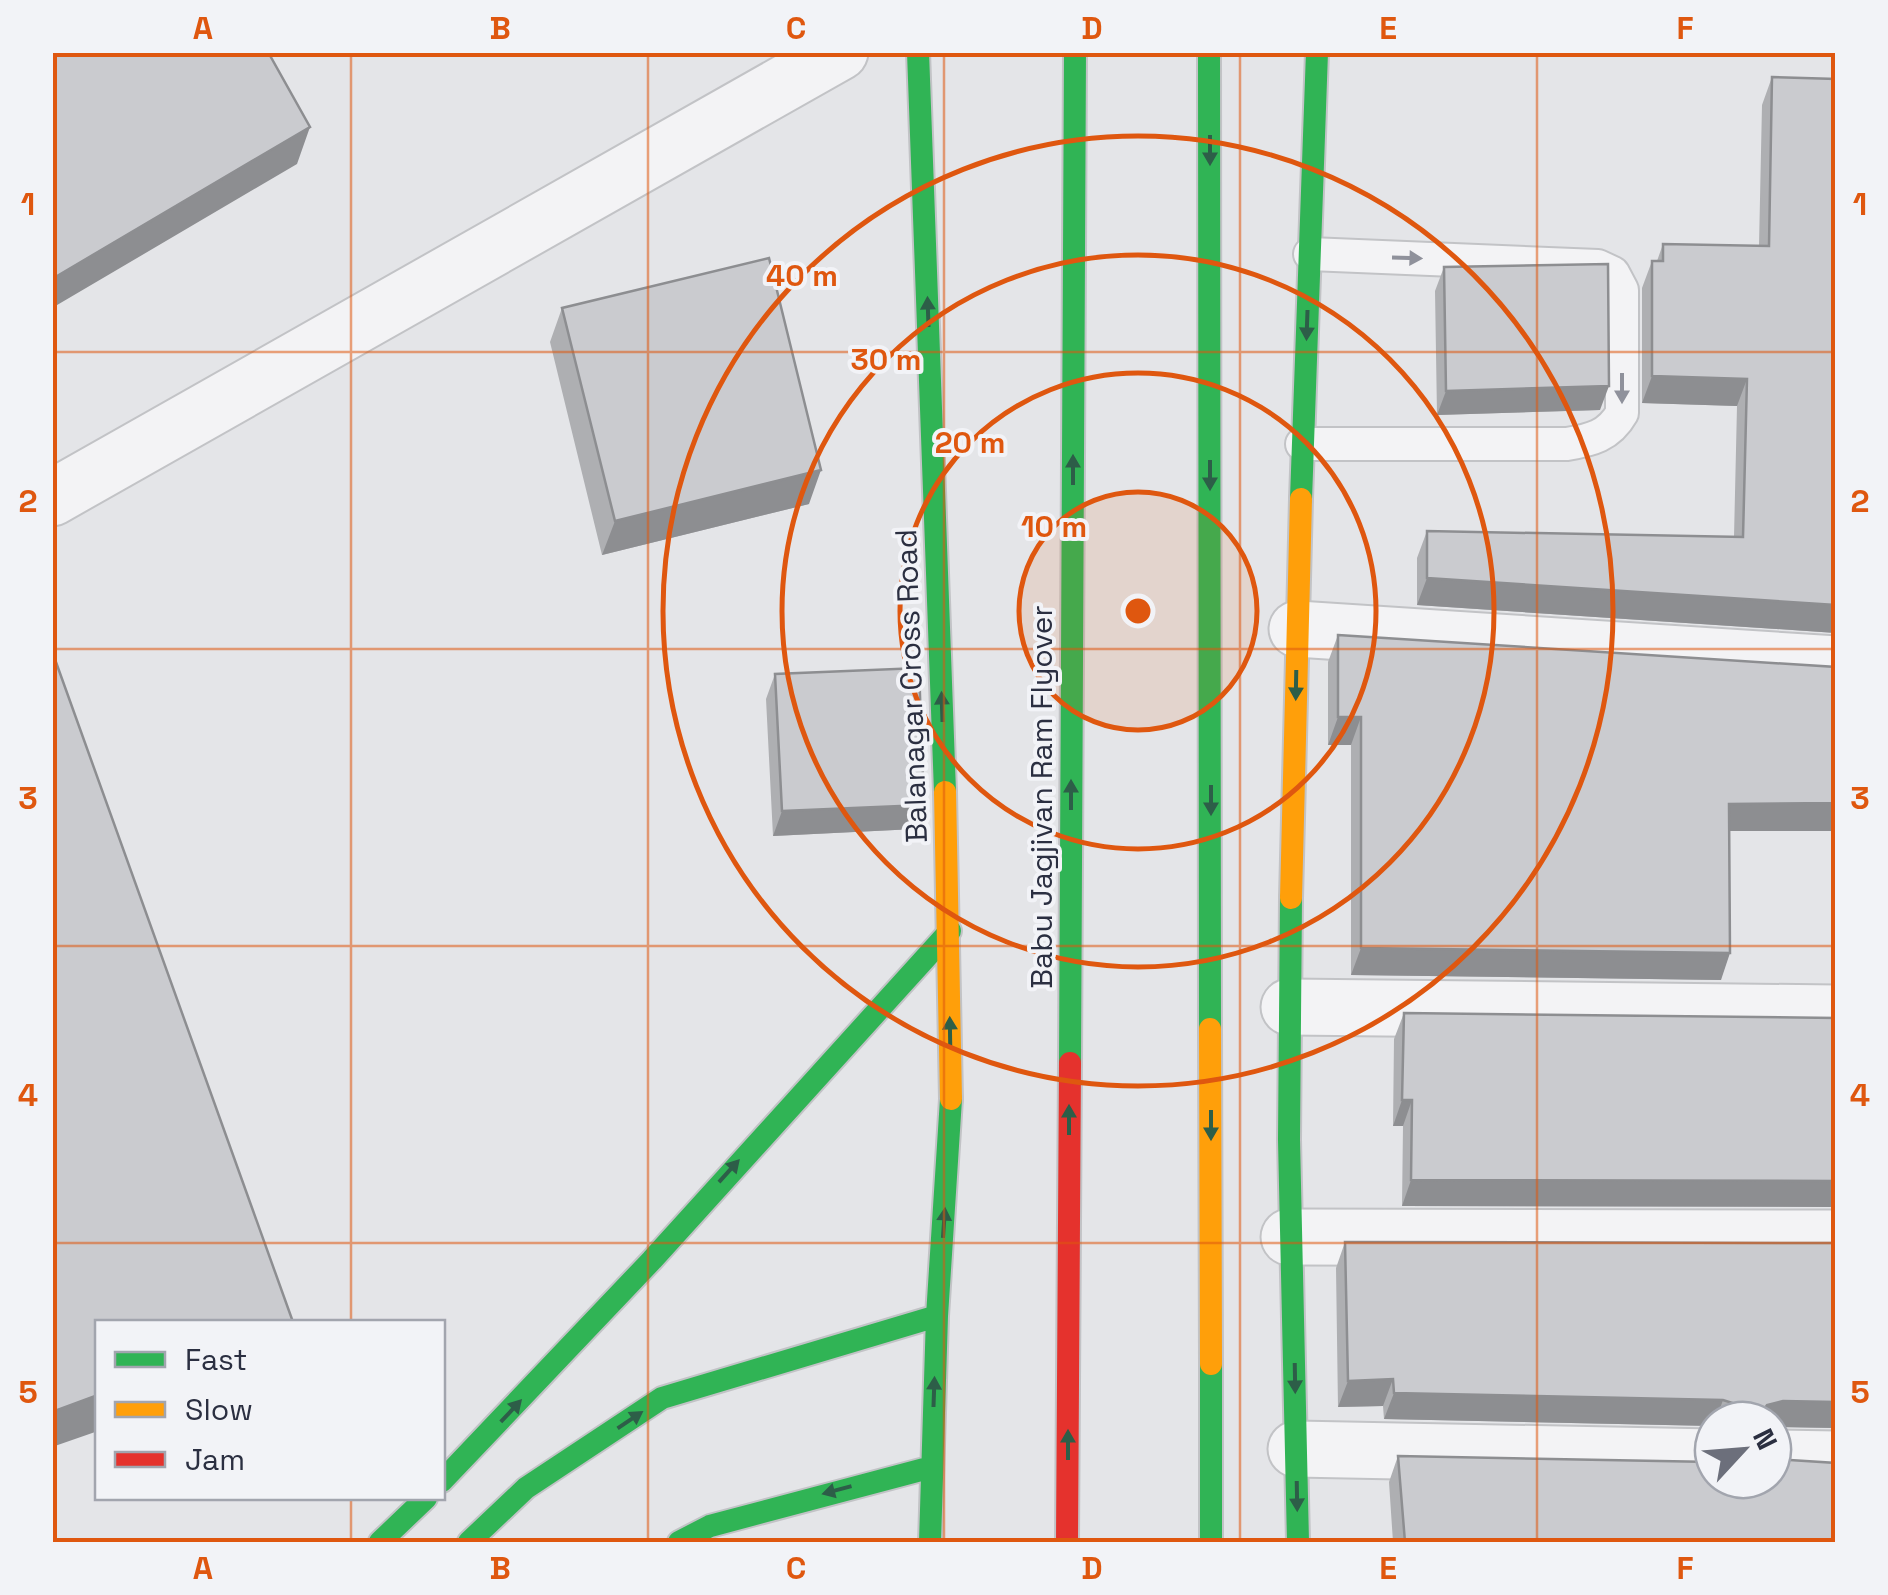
<svg xmlns="http://www.w3.org/2000/svg" width="1888" height="1595" font-family="'Space Grotesk',sans-serif">
<style>
.lines{fill:none;stroke-linecap:round;stroke-linejoin:round}
.lane-casing{stroke:#c2c3c6;stroke-width:36}
.street-casing{stroke:#c2c3c6;stroke-width:59}
.fast-casing{stroke:#c2c3c6;stroke-width:26}
.slow-casing{stroke:#c2c3c6;stroke-width:26}
.jam-casing{stroke:#c2c3c6;stroke-width:26}
.lane{stroke:#f3f3f5;stroke-width:32}
.street{stroke:#f3f3f5;stroke-width:55}
.fast{stroke:#30b455;stroke-width:22}
.slow{stroke:#ff9f0a;stroke-width:22}
.jam{stroke:#e5322d;stroke-width:22}
.wall{fill:#aeafb2}
.shaded-wall{fill:#8d8e91}
.building{fill:#cacbcf;stroke:#8d8e91;stroke-width:2.5}
.oneway{fill:#2d5e48}
.oneway2{fill:#8f919b}
.grid{fill:none;stroke:#df570f;stroke-width:2.5;stroke-opacity:0.55}
.ring{fill:none;stroke:#df570f;stroke-width:5}
.labels{text-anchor:middle;dominant-baseline:central;stroke-width:8;stroke-linejoin:round;paint-order:stroke}
.street-label{font-size:30px;fill:#2b2f41;stroke:#f2f3f7}
.centre{fill:#df570f;stroke:#f2f3f7;stroke-width:5}
.ring-label{font-size:30px;text-anchor:middle;font-weight:bold;fill:#df570f;stroke:#f2f3f7;stroke-width:8;stroke-linejoin:round;paint-order:stroke}
.neatline{fill:none;stroke:#df570f;stroke-width:4}
.grid-label{font-size:32px;text-anchor:middle;font-weight:bold;fill:#df570f}
</style>
<rect width="100%" height="100%" fill="#e4e5e8"/>
<g class="lines">
<defs>
<path id="lane" d="M1302,444h265c24,-4 42,-8 55,-31v-123l-9,-17 -15,-7 -288,-12"/>
<path id="street" d="M52,498l788,-446
M1297,629l539,35
M1289,1007l547,6
M1289,1237l547,1
M1296,1449l417,8
M1773,1458l63,1"/>
<path id="fast" d="M918,52l27,740
M1209,52l1,977
M1301,499l16,-447
M1291,898l-2,242 9,402
M1070,1063l5,-1011
M1211,1364v178
M442,1481l210,-221 298,-329
M380,1542l46,-44
M469,1542l57,-54 136,-90 275,-82
M679,1542l31,-16 222,-59
M930,1542l7,-226 14,-217"/>
<path id="slow" d="M945,792l6,307
M1291,898l10,-399
M1210,1029l1,335"/>
<path id="jam" d="M1067,1542l3,-479"/>
</defs>
<use href="#lane" class="lane-casing"/>
<use href="#street" class="street-casing"/>
<use href="#fast" class="fast-casing"/>
<use href="#slow" class="slow-casing"/>
<use href="#jam" class="jam-casing"/>
<use href="#lane" class="lane"/>
<use href="#street" class="street"/>
<use href="#fast" class="fast"/>
<use href="#slow" class="slow"/>
<use href="#jam" class="jam"/>
</g>
<path class="wall" d="M1772,77l64,556 -419,-28v-47l10,-27 307,6 3,-131 -95,-3v-115l10,-27h5l6,-17 96,2 3,-141z
M1444,267l156,143 -163,5 -2,-124z
M562,308l247,196 -207,51 -52,-213z
M1338,635l498,32v164h-107l-8,149 -370,-5v-230h-23v-83z
M775,674l140,155 -142,7 -7,-137z
M1404,1013l432,5v189l-434,-1 1,-80h-10l1,-87z
M1345,1242l491,1v185l-63,-1v-7h-60v6l-329,-7 -1,-13 -45,1 -2,-139z
M1398,1456l438,86h-443l-4,-60z"/>
<path class="shaded-wall" d="M310,127l-13,37 -245,144v-29z
M1652,376l95,3 -10,27 -95,-3z
M1609,386l-9,24 -163,5 9,-24z
M821,470l-12,34 -207,51 13,-34z
M1427,578l409,27v28l-419,-28z
M1338,717h23l-10,28h-23z
M1836,803v28h-117l10,-27z
M924,805l-9,24 -142,7 9,-25z
M1361,948l369,5 -9,27 -370,-5z
M1402,1100h10l-9,26h-10z
M1411,1180l425,1v26l-434,-1z
M1393,1379l-10,27 -45,1 10,-26z
M1394,1393l329,7 -7,20h-3v6l-329,-7z
M98,1395v36l-46,16v-35z
M1783,1401l53,1v26l-63,-1v-7h-16l10,-15z"/>
<path class="building" d="M52,52h216l42,75 -258,152z
M1772,77l64,2v526l-409,-27v-47l316,6 4,-158 -95,-3v-115h11v-17l106,2z
M769,258l52,212 -206,51 -53,-213z
M1608,264l1,122 -163,5 -2,-124z
M1338,635l498,32v136l-107,1 1,149 -369,-5v-231h-23z
M52,651l241,671h-195v73l-46,17z
M919,668l5,137 -142,6 -7,-137z
M1404,1013l432,5v163l-425,-1 1,-80h-10z
M1345,1242l491,1v159l-53,-1 -16,4 -10,15h-8l-10,-15 -16,-5 -329,-7 -1,-14 -45,2z
M1398,1456l315,6v18h60v-21l63,4v79h-431z"/>
<defs><path id="oneway-solid" d="M-6-.8H1V-3.2L6.5 0L1 3.2V.8H-6Z" transform="scale(2.5)"/></defs>
<g class="oneway">
<use href="#oneway-solid" transform="translate(1210 150) rotate(90)"/>
<use href="#oneway-solid" transform="translate(928 312) rotate(-92)"/>
<use href="#oneway-solid" transform="translate(1307 325) rotate(92)"/>
<use href="#oneway-solid" transform="translate(1073 470) rotate(-90)"/>
<use href="#oneway-solid" transform="translate(1210 475) rotate(90)"/>
<use href="#oneway-solid" transform="translate(1296 685) rotate(91)"/>
<use href="#oneway-solid" transform="translate(942 707) rotate(-92)"/>
<use href="#oneway-solid" transform="translate(1071 795) rotate(-90)"/>
<use href="#oneway-solid" transform="translate(1211 800) rotate(90)"/>
<use href="#oneway-solid" transform="translate(950 1032) rotate(-91)"/>
<use href="#oneway-solid" transform="translate(1069 1120) rotate(-90)"/>
<use href="#oneway-solid" transform="translate(1211 1125) rotate(90)"/>
<use href="#oneway-solid" transform="translate(729 1171) rotate(-48)"/>
<use href="#oneway-solid" transform="translate(944 1223) rotate(-86)"/>
<use href="#oneway-solid" transform="translate(1295 1378) rotate(89)"/>
<use href="#oneway-solid" transform="translate(934 1392) rotate(-88)"/>
<use href="#oneway-solid" transform="translate(511 1411) rotate(-47)"/>
<use href="#oneway-solid" transform="translate(630 1420) rotate(-34)"/>
<use href="#oneway-solid" transform="translate(1068 1445) rotate(-90)"/>
<use href="#oneway-solid" transform="translate(837 1490) rotate(165)"/>
<use href="#oneway-solid" transform="translate(1297 1496) rotate(89)"/>
</g>
<g class="oneway2">
<use href="#oneway-solid" transform="translate(1407 258) rotate(2)"/>
<use href="#oneway-solid" transform="translate(1622 388) rotate(90)"/>
</g>
<path class="grid" d="M351,52v1270M648,52v1490M944,52v1490M1240,52v1490M1537,52v1490M52,352h1784M52,649h1784M52,946h1784M52,1243h1784M351,1498v44"/>
<circle cx="1138" cy="611" r="119" fill="#df570f" fill-opacity=".12"/>
<g class="ring">
<circle cx="1138" cy="611" r="119"/>
<circle cx="1138" cy="611" r="238"/>
<circle cx="1138" cy="611" r="356"/>
<circle cx="1138" cy="611" r="475"/>
</g>
<g class="labels">
<g class="street-label">
<text transform="translate(911 686) rotate(-92)">Balanagar Cross Road</text>
<text transform="translate(1041 797) rotate(-90)">Babu Jagjivan Ram Flyover</text>
</g>
</g>
<circle cx="1138" cy="611" r="15" class="centre"/>
<g class="ring-label">
<text x="802" y="286">40 m</text>
<text x="886" y="370">30 m</text>
<text x="970" y="453">20 m</text>
<text x="1054" y="537">10 m</text>
</g>
<rect width="1888" height="1595" fill="none" stroke="#f2f3f7" stroke-width="110"/>
<rect x="95" y="1320" width="350" height="180" fill="#f2f3f7" stroke="#a2a5ae" stroke-width="2.5"/>
<rect x="115" y="1352" width="50" height="15" fill="#30b455" stroke="#a2a5ae" stroke-width="2.5"/>
<text x="185" y="1370" font-size="30" fill="#2b2f41">Fast</text>
<rect x="115" y="1402" width="50" height="15" fill="#ff9f0a" stroke="#a2a5ae" stroke-width="2.5"/>
<text x="185" y="1420" font-size="30" fill="#2b2f41">Slow</text>
<rect x="115" y="1452" width="50" height="15" fill="#e5322d" stroke="#a2a5ae" stroke-width="2.5"/>
<text x="185" y="1470" font-size="30" fill="#2b2f41">Jam</text>
<g transform="translate(1743 1450) rotate(64)"><circle r="48" fill="#f2f3f7" stroke="#a2a5ae" stroke-width="2.5"/>
<path d="M0-8L18 38L0 25L-18 38Z" fill="#6c6f7b"/>
<text y="-15" font-size="28" font-weight="bold" text-anchor="middle" fill="#2b2f41">N</text>
</g>
<rect x="55" y="55" width="1778" height="1485" class="neatline"/>
<g class="grid-label">
<text x="203" y="39">A</text>
<text x="500" y="39">B</text>
<text x="796" y="39">C</text>
<text x="1092" y="39">D</text>
<text x="1388" y="39">E</text>
<text x="1685" y="39">F</text>
<text x="28" y="215">1</text>
<text x="1860" y="215">1</text>
<text x="28" y="512">2</text>
<text x="1860" y="512">2</text>
<text x="28" y="809">3</text>
<text x="1860" y="809">3</text>
<text x="28" y="1106">4</text>
<text x="1860" y="1106">4</text>
<text x="28" y="1403">5</text>
<text x="1860" y="1403">5</text>
<text x="203" y="1579">A</text>
<text x="500" y="1579">B</text>
<text x="796" y="1579">C</text>
<text x="1092" y="1579">D</text>
<text x="1388" y="1579">E</text>
<text x="1685" y="1579">F</text>
</g>
</svg>
